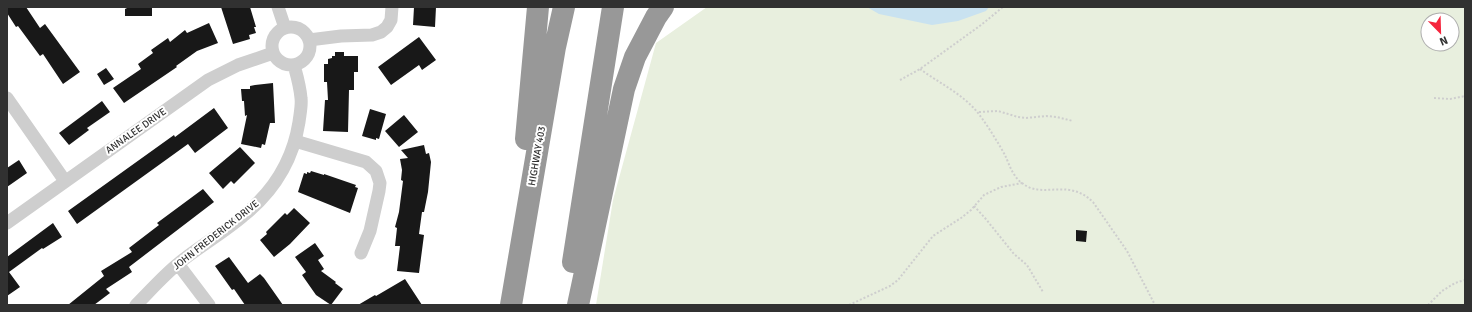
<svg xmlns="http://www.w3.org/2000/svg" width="1472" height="312" font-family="Signika,sans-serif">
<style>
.green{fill:#e8efde;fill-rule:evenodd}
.water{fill:#c9e2f0}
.building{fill:#181818}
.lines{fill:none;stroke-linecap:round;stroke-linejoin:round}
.path{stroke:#cecece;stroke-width:2;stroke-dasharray:2 2;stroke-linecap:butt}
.minor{stroke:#cecece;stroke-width:13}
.motorway{stroke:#989898;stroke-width:22}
.labels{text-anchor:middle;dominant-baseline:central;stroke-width:4;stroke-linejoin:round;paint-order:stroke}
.street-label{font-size:10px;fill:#313131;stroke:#fff}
</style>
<rect width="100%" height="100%" fill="#fff"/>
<path class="green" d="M707,7h758v298h-869l17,-105 43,-157zM1428,20h24v24h-24z"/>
<path class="water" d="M867,7h122l-3,4 -28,10 -26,4 -53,-11z"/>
<path class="building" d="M7,7h19l14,21 5,-4 35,48 -17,12 -20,-30 -3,2 -22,-30 -2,1 -9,-14z
M129,7h23v9h-27v-7z
M221,7h29l6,20h-2l2,6 -7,2 1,4 -17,5z
M414,7h22l-1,20 -22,-2z
M209,23l9,20 -21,8 -21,15 1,1 -53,36 -11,-15 28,-19 -3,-5 15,-11 -2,-3 17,-12 2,4 15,-12 2,3z
M419,37l17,23 -14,10 -3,-5 -28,20 -13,-18z
M335,52h9v4h14v16h-4v18h-5l-1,42 -25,-1 2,-31h3l-1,-18h-3v-18h4v-5l4,-1v-2h3z
M106,68l8,11 -10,6 -7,-11z
M273,83l2,40h-5l-5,22 -3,-1 -1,4 -20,-4 6,-29 -2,1 -1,-15h-2l-1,-12h9v-3l5,-1z
M102,101l8,11 -23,16 2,2 -20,15 -10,-12z
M214,108l14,20 -33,25 -7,-9 -111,80 -9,-13 106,-76 1,2z
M370,109l16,5 -7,25 -3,-1v2l-14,-4z
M404,115l14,17 -19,15 -14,-16z
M424,145l2,9 3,-1 2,9 -3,30 -4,20h-2l-3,22 5,1 -5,38 -22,-2 3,-25h-5l2,-18 -2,-1 4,-15 4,-31 -2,-1 1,-10 -2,-11 8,-1 -7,-8z
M240,147l15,16 -21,21 -3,-3 -8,8 -14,-16z
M19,160l8,13 -20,14v-19z
M311,171l13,4v-1l32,11 -1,2 3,1 -8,25 -52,-21 6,-19 3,1v-2l3,1z
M203,189l11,13 -85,65 3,5 -26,17 4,4 -16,12h-26l36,-29 -3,-5 31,-19 -3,-4 30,-23 -2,-2z
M294,208l16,15 -20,21 -16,13 -14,-17 7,-6 -1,-2 19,-19 2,2z
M53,223l9,14 -19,12 -1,-1 -33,24 11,15 -13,9v-39z
M1076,230l11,1 -1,11 -10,-1z
M315,243l9,13 -6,4 6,9 -3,2 15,11 -1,1 8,6 -12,16 -15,-10 -14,-20 4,-3 -11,-15z
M229,257l19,26 12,-9 4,4 19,27h-38l-11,-16 -2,1 -17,-24z
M405,279l17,26h-64l17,-10 1,1z"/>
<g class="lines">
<path class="path" d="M920,69c19,14 43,25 58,44 10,13 19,28 27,42 4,9 8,22 17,28 21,17 45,-6 71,19l34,49 27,52
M900,80l20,-11 61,-44 22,-18
M1434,98l16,1 15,-3
M979,112l19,-1 20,6 8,1 20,-2 11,1 16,4
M974,206l11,12 29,36 13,11 16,27
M849,305l41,-19 8,-6 35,-44 28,-18 10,-8 13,-15 17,-8 21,-4
M1428,305l14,-14 13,-8 10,-3"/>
<path class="minor" d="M278,7l7,21
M272 46a19 19 0 1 1 38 0a19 19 0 1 1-38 0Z
M309,40l32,-4 31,-1 9,-3 6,-5 4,-7 1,-13
M7,98l58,83
M295,141l71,21 10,9 4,12 -1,8 -9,40 -9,22
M7,223l201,-143 30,-15 35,-12
M178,264l31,41
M136,305c14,-14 28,-30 43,-42 21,-17 44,-30 64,-47 30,-24 50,-56 56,-94 1,-8 3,-17 2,-24 -1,-12 -4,-22 -7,-33"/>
<path class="motorway" d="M526,139l12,-132
M573,262l40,-255
M511,305l44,-258 9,-40
M578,305l46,-216 11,-32 21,-40 7,-10"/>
</g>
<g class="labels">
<g class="street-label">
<text transform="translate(136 131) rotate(-35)">ANNALEE DRIVE</text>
<text transform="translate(537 156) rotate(-80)">HIGHWAY 403</text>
<text transform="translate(216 235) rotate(-38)">JOHN FREDERICK DRIVE</text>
</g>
</g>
<rect width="1472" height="312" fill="none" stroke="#313131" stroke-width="16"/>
<g transform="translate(1440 32) rotate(157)"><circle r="19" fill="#ffffff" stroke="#adadad"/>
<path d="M0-3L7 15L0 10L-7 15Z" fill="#f5253d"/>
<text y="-6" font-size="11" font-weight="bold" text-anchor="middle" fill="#313131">N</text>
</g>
</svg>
